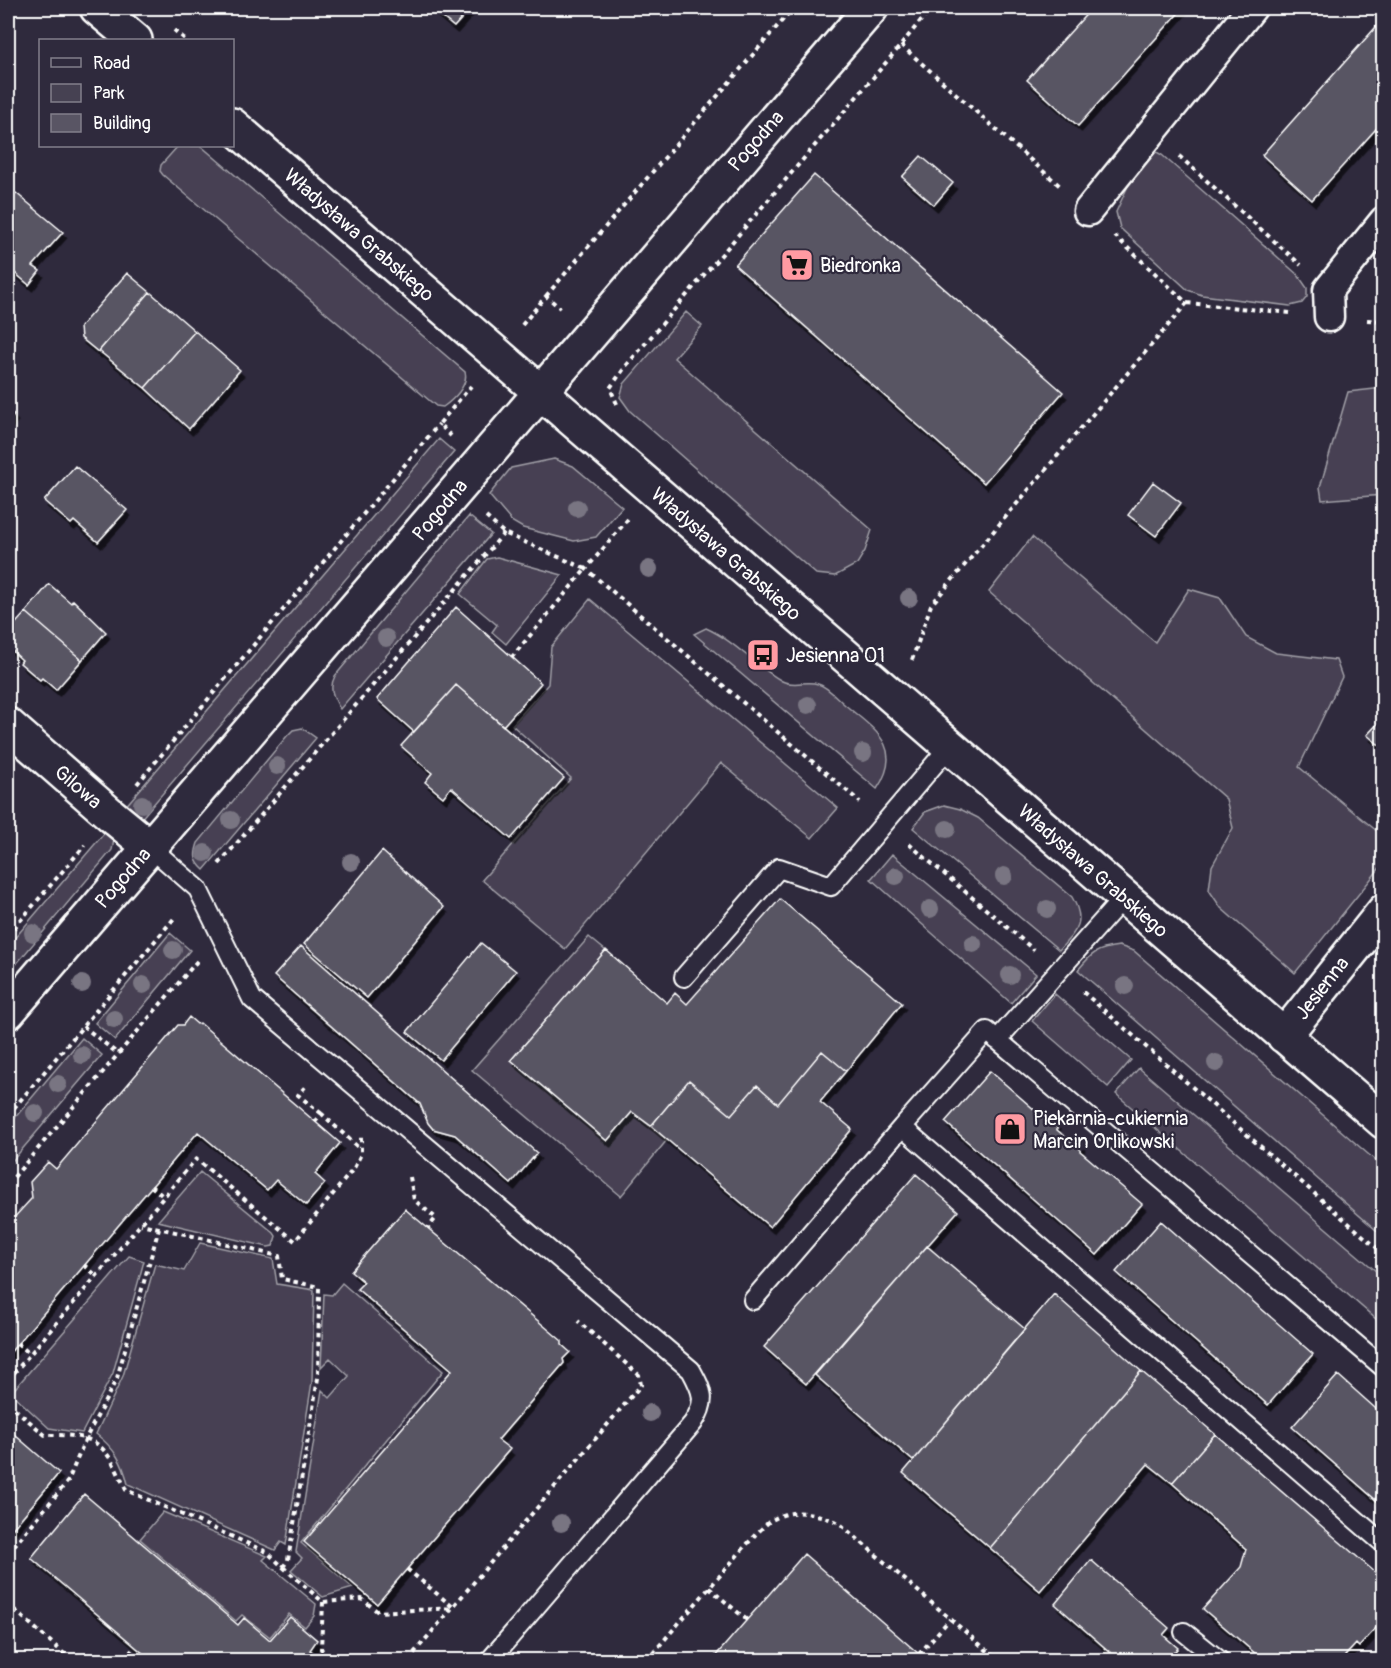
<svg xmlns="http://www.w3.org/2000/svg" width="1391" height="1668" font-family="Pangolin,sans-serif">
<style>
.green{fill:#464152;stroke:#a2a0a8;stroke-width:1.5}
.building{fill:#595564;stroke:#fff;stroke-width:1.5;filter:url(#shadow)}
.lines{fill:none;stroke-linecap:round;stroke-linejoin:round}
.service-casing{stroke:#fff;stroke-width:22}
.pedestrian-casing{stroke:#fff;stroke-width:33}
.minor-casing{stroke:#fff;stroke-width:38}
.path{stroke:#fff;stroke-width:4;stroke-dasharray:4.5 4.5;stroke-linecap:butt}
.service{stroke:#2f2a3d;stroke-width:18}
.pedestrian{stroke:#2f2a3d;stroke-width:28}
.minor{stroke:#2f2a3d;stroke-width:33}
.tree{fill:#797582}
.labels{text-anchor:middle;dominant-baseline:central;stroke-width:4.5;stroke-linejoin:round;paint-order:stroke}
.street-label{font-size:20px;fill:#fff;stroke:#2f2a3d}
.poi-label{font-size:20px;fill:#fff;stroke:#2f2a3d;text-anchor:start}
</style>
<defs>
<filter id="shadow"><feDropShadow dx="3.5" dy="6" stdDeviation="0" flood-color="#0009"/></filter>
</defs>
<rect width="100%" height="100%" fill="#2f2a3d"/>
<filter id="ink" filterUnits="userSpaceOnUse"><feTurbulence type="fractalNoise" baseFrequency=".0167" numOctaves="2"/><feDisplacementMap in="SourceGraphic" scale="12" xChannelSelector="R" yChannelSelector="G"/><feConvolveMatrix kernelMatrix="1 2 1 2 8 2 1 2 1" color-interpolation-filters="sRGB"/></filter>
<g filter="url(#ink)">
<path class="green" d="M178,146h23l264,226c4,13 -12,28 -22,35l-7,-1 -273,-231 -3,-4 1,-6z
M1155,151l7,4 136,120 9,13v9l-5,6 -12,3 -88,-11 -14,-5 -68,-62 -4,-16 24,-52z
M686,312l16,14 -28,32 198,172 -7,21 -8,13 -22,12 -19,-2 -186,-163 -10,-14 4,-13z
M1383,388v107l-61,5 -2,-13 28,-95z
M439,439l15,13 -314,368 -15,-13z
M554,459l19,7 49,41 -26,30 -22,4 -51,-13 -12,-7 -22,-26 22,-27z
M469,516l22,18 -151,175c-6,-11 -12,-20 -5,-33z
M1032,537l123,105 34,-53 31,9 26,39 30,16 60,7 6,17 -43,90 84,69v28l-88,109 -74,-65 -12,-18 3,-24 21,-38 -7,-29 -237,-207z
M497,557l65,18 -56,69 -14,-12 5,-7 -37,-31 27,-35z
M590,599l248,209 -26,30 -91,-75 -156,186 -83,-69 89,-102 -59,-53 36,-41 3,-37z
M706,628c29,13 49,38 76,53 11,6 25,-1 36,3 9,2 19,14 26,20 31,26 61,43 33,85l-183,-155z
M302,728l14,10 -112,132c-10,-9 -10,-15 -6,-27l89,-107 6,-6z
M944,805l16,4 18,9 94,79c15,26 4,34 -13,53l-146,-122 12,-16z
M107,830l7,10 -2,10 -104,124v-28z
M892,854l144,120 -25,29 -140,-124z
M170,933l20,17 -75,90 -20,-17z
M589,937l17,14 -95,109 96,81 25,-29 35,28 -46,56 -149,-126z
M1119,946l15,5 249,216v69l-305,-266c14,-17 18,-21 41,-24z
M1055,994l76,66 -23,27 -76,-66z
M82,1038l20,17 -94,111v-40z
M1139,1068l244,209v48l-267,-231z
M200,1172l74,61 2,3 -3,10 -5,1 -110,-26z
M200,1243l73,16 4,25 37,6 -2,92 -26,163 -5,-3 -6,8 -147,-66c-5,-22 -14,-36 -32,-50l27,-58 32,-112 29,7z
M129,1256l15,5 -31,112 -31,60 -33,-5 -38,-35z
M342,1283l101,88 -142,172 52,45 -30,9 -32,-27 11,-12 -6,-6 26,-162 8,8 19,-22 -19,-18 -9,9 3,-73 8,1z
M163,1512l104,44 -4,4 53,44 -2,12 -9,11 -16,-13 -19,23 -28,-22 -6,6 -96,-82z"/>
<path class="building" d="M431,8h40l-17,19z
M1092,8h91l-105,118 -51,-46z
M1379,8h5v10l-8,-7z
M1384,18v102l-72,80 -50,-45z
M921,156l32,27 -19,22 -32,-28z
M814,175l249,217 -79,91 -249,-218z
M16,193l47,39 -30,34 7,5 -11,14 -21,-18v-65z
M127,273l23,19 -52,60 -17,-14 -1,-11z
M150,292l45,39 -50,57 -46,-37z
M195,331l45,39 -51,59 -44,-41z
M8,408l6,7 -6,8z
M75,466l52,44 -29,32 -24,-21 -3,3 -27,-23z
M1153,482l28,21 -25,33 -28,-21z
M49,584l22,19 2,-3 33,32 -24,28 -56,-48z
M456,607l85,76 -38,43 -47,-41 -42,47 -37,-33z
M26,612l56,48 -26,30 -14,-12 -2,2 -20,-17 2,-3 -14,-13v-15z
M456,685l108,93 -53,61 -60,-52 -8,10 -18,-15 7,-9 -31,-27z
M1384,717v32l-17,-14z
M382,851l62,56 -77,91 -63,-54z
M780,899l122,104 -56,68 -24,-20 -44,53 -21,-19 -26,30 -42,-35 -38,46 -19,-14 -25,29 -96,-81 95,-110 61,53 8,-10 12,11z
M481,943l35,28 -75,89 -34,-28z
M301,946l236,207 -26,31 -56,-49 -22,-6 -5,-6 -8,-19 -146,-128z
M189,1017l8,7 3,-1 140,120 -25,31 10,9 -19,22 -30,-25 -9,10 -69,-58 -190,223v-132l2,-1 22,-24 -2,-16 18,-20 8,7 122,-144h5z
M822,1051l24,20 -26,31 32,27 -82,98 -119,-101 38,-46 42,35 26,-30 21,19z
M990,1071l62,54 5,-1v6l18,15 6,-1 -1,7 62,53 -45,51 -152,-133z
M916,1174l42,37 -152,173 -42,-37z
M405,1209l157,132v4l8,7 -7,7 1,4 -66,77 12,9 -133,155 -73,-62 148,-172 -95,-81 7,-7 -13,-11z
M1161,1221l152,133 -45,51 -152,-133z
M927,1246l98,83 -112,132 -98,-86z
M1054,1294l87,77 -151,177 -87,-75z
M1141,1371l74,63 -43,49 -24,-19 -108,127 -50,-43z
M1338,1375l46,41v91l-92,-80z
M8,1429l51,44 -51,61z
M1215,1434l169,146v39l-25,28 -3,-3 -11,12 2,4h-84l-60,-51 38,-42 5,-18 -74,-66z
M84,1494l154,131 6,-7 26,22 20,-23 27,23 -7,10 13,10h-172l-120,-102z
M804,1554l115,100 7,6h-214z
M1091,1560l78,68 -6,7 15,13 -12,12h-47l-64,-56z"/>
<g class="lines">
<defs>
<path id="service" d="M150,847l48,42 54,110 439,371c12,22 16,31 2,53l-203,237
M684,977l95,-109 52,18 118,-139
M997,1040l127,-143
M753,1300l149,-173
M1384,1368l-397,-337 -85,96 482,417
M1184,1632l35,28"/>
<path id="pedestrian" d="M1088,211l164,-203
M1329,317l-1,-27 56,-69"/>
<path id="minor" d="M97,8l38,32
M232,125l1152,997
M8,725l103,90 39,32
M8,1012l863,-1004
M1284,1036l100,-125"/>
</defs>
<use href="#service" class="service-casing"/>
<use href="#pedestrian" class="pedestrian-casing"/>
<use href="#minor" class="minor-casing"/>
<path class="path" d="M248,8l5,3
M174,30l12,10
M901,45l159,141
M1179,156l122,109
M546,296l247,-288
M1187,303l104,10
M1367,320l17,1
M522,325l24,-29 14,12
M617,404l-7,-16 16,-22 275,-321 30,-37
M451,436l-12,-12 32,-38
M486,517l18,16 82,36 -74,88
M628,519l-42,50 274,233
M912,660l19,-55 256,-302 -72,-67
M137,784l302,-360
M909,844l125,106
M219,864l285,-331
M8,935l77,-90
M1083,992l301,262
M83,1026l35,28
M305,1087l-7,8 24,19
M8,1115l168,-199
M315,1122l7,-8 39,36
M410,1177l4,23 22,18 -8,10
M8,1184l190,-224
M151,1186l13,11
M84,1265l13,11
M17,1343l13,11
M8,1380l188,-221 99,82 59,-73 7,-14v-19
M8,1403l37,32c53,-1 60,8 81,55l141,62 16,15 5,-7 30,-182 1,-91 -37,-8 -3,-23 -138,-32
M8,1553l60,-72 18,-43 31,-60 42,-150
M283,1567l40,35 39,-3 16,13 75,-4
M407,1569l46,38
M709,1588l38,32
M323,1602l-2,47 14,11
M8,1604l63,56
M919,1654l31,-35
M123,1660l12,-13
M408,1660l233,-275 -2,-10 -61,-54
M647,1660l108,-125c6,-5 12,-13 19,-16 21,-12 45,-5 65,4l159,137"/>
<use href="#service" class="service"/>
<use href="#pedestrian" class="pedestrian"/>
<use href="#minor" class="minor"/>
</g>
<g class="tree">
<circle cx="577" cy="508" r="9"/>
<circle cx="649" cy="569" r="9"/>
<circle cx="909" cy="598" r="9"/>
<circle cx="386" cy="638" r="9"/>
<circle cx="808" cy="705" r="9"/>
<circle cx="863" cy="753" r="9"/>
<circle cx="277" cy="766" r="9"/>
<circle cx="142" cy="804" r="9"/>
<circle cx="231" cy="820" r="9"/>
<circle cx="947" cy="829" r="9"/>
<circle cx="205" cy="853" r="9"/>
<circle cx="351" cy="862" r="9"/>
<circle cx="896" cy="876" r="9"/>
<circle cx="1004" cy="876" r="9"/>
<circle cx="930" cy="909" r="9"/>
<circle cx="1047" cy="909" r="9"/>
<circle cx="33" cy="933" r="9"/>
<circle cx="973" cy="944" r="9"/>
<circle cx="173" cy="950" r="9"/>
<circle cx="1010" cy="975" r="9"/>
<circle cx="82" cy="984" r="9"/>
<circle cx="143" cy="985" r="9"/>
<circle cx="1125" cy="986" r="9"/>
<circle cx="114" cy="1019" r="9"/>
<circle cx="82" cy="1055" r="9"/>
<circle cx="1216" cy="1063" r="9"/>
<circle cx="58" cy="1084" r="9"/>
<circle cx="35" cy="1113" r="9"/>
<circle cx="650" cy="1413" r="9"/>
<circle cx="561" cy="1523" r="9"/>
</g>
</g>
<defs>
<symbol id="supermarket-square" viewBox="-11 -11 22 22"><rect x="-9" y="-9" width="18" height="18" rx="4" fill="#ff9aa2" stroke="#2f2a3d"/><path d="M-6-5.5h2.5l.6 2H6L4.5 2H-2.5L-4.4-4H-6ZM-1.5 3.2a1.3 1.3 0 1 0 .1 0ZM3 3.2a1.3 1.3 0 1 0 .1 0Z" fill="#111"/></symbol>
<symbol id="bus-square" viewBox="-11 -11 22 22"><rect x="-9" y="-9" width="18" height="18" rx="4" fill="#ff9aa2" stroke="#2f2a3d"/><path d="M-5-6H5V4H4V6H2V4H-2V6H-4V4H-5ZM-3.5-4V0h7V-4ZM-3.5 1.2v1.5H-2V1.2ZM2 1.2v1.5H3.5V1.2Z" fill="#111"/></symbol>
<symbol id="shop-square" viewBox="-11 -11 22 22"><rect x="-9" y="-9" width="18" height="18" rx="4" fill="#ff9aa2" stroke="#2f2a3d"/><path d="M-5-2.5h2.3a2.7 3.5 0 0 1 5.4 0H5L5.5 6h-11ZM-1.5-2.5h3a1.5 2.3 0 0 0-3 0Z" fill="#111"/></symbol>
</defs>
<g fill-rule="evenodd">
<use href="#supermarket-square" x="778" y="246" width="38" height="38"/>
<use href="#bus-square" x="744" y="636" width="38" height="38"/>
<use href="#shop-square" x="991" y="1110" width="38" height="38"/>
</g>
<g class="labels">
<g class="street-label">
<text transform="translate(756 141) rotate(-49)">Pogodna</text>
<text transform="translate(359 235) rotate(41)">Władysława Grabskiego</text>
<text transform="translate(440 510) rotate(-50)">Pogodna</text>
<text transform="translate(726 554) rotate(41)">Władysława Grabskiego</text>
<text transform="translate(78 787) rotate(41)">Gilowa</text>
<text transform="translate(1093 871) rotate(41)">Władysława Grabskiego</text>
<text transform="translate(123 878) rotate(-49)">Pogodna</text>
<text transform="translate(1322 988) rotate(-52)">Jesienna</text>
</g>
<g class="poi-label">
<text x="820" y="265">Biedronka</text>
<text x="786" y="655">Jesienna 01</text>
<text x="1033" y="1118">Piekarnia-cukiernia<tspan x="1033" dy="23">Marcin Orlikowski</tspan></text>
</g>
</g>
<rect width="1391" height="1668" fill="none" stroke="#2f2a3d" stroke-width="30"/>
<rect x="15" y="15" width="1361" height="1638" fill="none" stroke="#fff" stroke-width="2" filter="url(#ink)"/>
<rect x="39" y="39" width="195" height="108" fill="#2f2a3d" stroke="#827f8b" stroke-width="1.5"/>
<rect x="51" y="58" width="30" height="9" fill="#2f2a3d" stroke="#827f8b" stroke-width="1.5"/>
<text x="93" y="69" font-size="18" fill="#ffffff">Road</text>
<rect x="51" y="84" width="30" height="18" fill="#464152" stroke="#827f8b" stroke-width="1.5"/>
<text x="93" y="99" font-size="18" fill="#ffffff">Park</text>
<rect x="51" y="114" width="30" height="18" fill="#595564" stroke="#827f8b" stroke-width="1.5"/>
<text x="93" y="129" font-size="18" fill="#ffffff">Building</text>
</svg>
